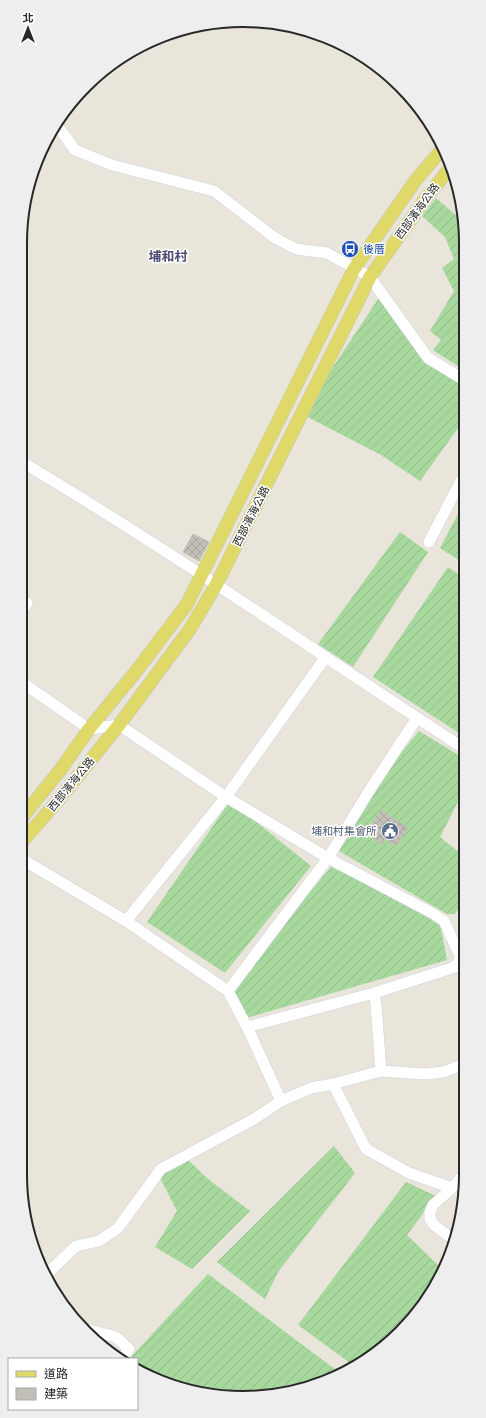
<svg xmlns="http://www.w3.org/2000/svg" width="486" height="1418" font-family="'Public Sans','Noto Sans TC',sans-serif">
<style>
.garden{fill:url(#garden-furrows)}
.building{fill:url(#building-cross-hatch);stroke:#c4c1b5}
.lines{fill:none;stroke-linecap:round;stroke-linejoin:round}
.minor-casing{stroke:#d1d1df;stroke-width:12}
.major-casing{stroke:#c7c7c7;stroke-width:14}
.minor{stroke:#fff;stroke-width:11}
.major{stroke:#dfd96a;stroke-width:13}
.labels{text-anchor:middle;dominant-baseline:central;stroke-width:3;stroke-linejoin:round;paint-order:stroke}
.street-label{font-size:11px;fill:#282828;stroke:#fff}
.transit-label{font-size:11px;fill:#164399;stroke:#fff;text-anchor:start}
.service-label{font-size:11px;fill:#4e5e75;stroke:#fff;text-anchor:end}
.quarter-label{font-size:13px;font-weight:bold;fill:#4e4e73;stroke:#fff}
.rim{fill:none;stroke:#282828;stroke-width:2}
</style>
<defs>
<pattern id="garden-furrows" width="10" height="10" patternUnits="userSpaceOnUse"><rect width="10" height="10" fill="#a7d99e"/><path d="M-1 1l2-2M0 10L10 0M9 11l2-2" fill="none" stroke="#90ba88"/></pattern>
<pattern id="building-cross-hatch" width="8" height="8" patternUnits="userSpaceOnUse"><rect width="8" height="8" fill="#c1bfb8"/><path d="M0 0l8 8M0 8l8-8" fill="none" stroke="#a6a49e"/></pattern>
</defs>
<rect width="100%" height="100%" fill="#e9e5db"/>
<path class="garden" d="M436,198l28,24v148l-31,-20 8,-10 -11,-9 24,-40 -12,-23 12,-9 -9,-22 -23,-21z
M380,296l49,67 35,21 1,32 -4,8 -41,57 -39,-26 -79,-41z
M465,501v63l-25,-16z
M400,532l28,20 -75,115 -35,-23z
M448,567l17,12v158l-92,-60z
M419,731l46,28v29l-25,49 25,20v41l-10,16h-8l-110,-64 32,-59z
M230,801l81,65 -86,107 -78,-51z
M331,867l108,51 8,42 -204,59 -11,-34z
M334,1146l21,27 -77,99 -13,27 -48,-37z
M183,1155l25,24 42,32 -58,58 -37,-22 22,-36 -20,-39z
M406,1182l30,14 -29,39 35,34 -14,30 -61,61 -13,6 -56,-41z
M208,1274l132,99 -40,17 -86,6 -70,-21 -7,-6v-10h-8z"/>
<path class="building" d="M193,534l16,8 -10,19 -16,-9z
M381,810l27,18 -12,18 -11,-7 -3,5 -8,-5 4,-6 -9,-5z"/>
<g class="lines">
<defs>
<path id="minor" d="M57,125l18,25 37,15 102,26 61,47 21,11 31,4 43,24 58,81 36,22
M20,461c152,90 297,192 445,288
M429,542l36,-69
M20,614l7,-11
M20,681l69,48 30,-4 107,72 102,61 104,55 12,8 17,37 5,4
M20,827l9,7
M20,858l106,63 102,70 21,40 32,70
M126,921l100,-124 99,-139
M228,991l100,-133 41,-67 48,-73
M374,993l2,12 5,66
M247,1027l127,-34 81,-26 6,-9
M333,1084l33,65 43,24 43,15
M455,1241l-21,-16 -4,-6v-7l3,-7 19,-17 14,-16
M44,1272l3,2 29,-28 23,-5 19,-13 43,-59 93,-50 27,-18 30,-13 22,-4 48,-13 44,3 19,-2 22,-9
M83,1328l33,9 13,12 -6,9"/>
<path id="major" d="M20,820l41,-51 28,-40 49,-60 49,-65 167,-335 61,-88 29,-34
M20,844l35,-40 64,-79 71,-96 26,-44 154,-308 56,-79 24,-30"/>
</defs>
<use href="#minor" class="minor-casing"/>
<use href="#major" class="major-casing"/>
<use href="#minor" class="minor"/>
<use href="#major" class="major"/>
</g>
<defs>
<symbol id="bus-disc" viewBox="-11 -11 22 22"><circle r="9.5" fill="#1a4fb4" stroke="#fff"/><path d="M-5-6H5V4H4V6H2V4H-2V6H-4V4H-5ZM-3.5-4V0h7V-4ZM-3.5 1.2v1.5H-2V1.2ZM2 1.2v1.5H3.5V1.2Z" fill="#fff"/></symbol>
<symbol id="civic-disc" viewBox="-11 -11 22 22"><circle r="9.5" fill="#5c6f8a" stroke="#fff"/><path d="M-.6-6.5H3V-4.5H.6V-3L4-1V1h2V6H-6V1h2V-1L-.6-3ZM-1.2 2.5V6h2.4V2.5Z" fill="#fff"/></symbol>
</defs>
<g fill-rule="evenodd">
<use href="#bus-disc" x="340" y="239" width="20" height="20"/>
<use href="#civic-disc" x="380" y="821" width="20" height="20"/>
</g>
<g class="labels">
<g class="street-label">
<text transform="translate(417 211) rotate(-54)">西部濱海公路</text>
<text transform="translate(251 516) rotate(-63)">西部濱海公路</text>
<text transform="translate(71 784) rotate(-51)">西部濱海公路</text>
</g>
<g class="transit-label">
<text x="363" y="249">後厝</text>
</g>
<g class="service-label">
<text x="377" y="831">埔和村集會所</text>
</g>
<g class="quarter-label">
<text x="168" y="256">埔和村</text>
</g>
</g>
<path d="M0 0H486V1418H0ZM243 27H243A216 216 0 0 1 459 243V1175A216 216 0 0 1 243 1391H243A216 216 0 0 1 27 1175V243A216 216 0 0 1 243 27Z" fill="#eee" fill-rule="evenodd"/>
<path class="rim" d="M243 27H243A216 216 0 0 1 459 243V1175A216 216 0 0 1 243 1391H243A216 216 0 0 1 27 1175V243A216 216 0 0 1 243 27Z"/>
<rect x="8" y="1358" width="130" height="52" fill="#ffffff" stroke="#a9a9a9"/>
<rect x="16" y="1371" width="20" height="6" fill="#dfd96a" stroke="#a9a9a9"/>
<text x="44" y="1378" font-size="12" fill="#282828">道路</text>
<rect x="16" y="1388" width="20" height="12" fill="#c1bfb8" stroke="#a9a9a9"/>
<text x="44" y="1398" font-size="12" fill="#282828">建築</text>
<g transform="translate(28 28)" stroke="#ffffff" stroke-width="3" paint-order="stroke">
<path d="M0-3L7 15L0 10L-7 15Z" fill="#282828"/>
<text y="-6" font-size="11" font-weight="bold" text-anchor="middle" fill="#282828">北</text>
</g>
</svg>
